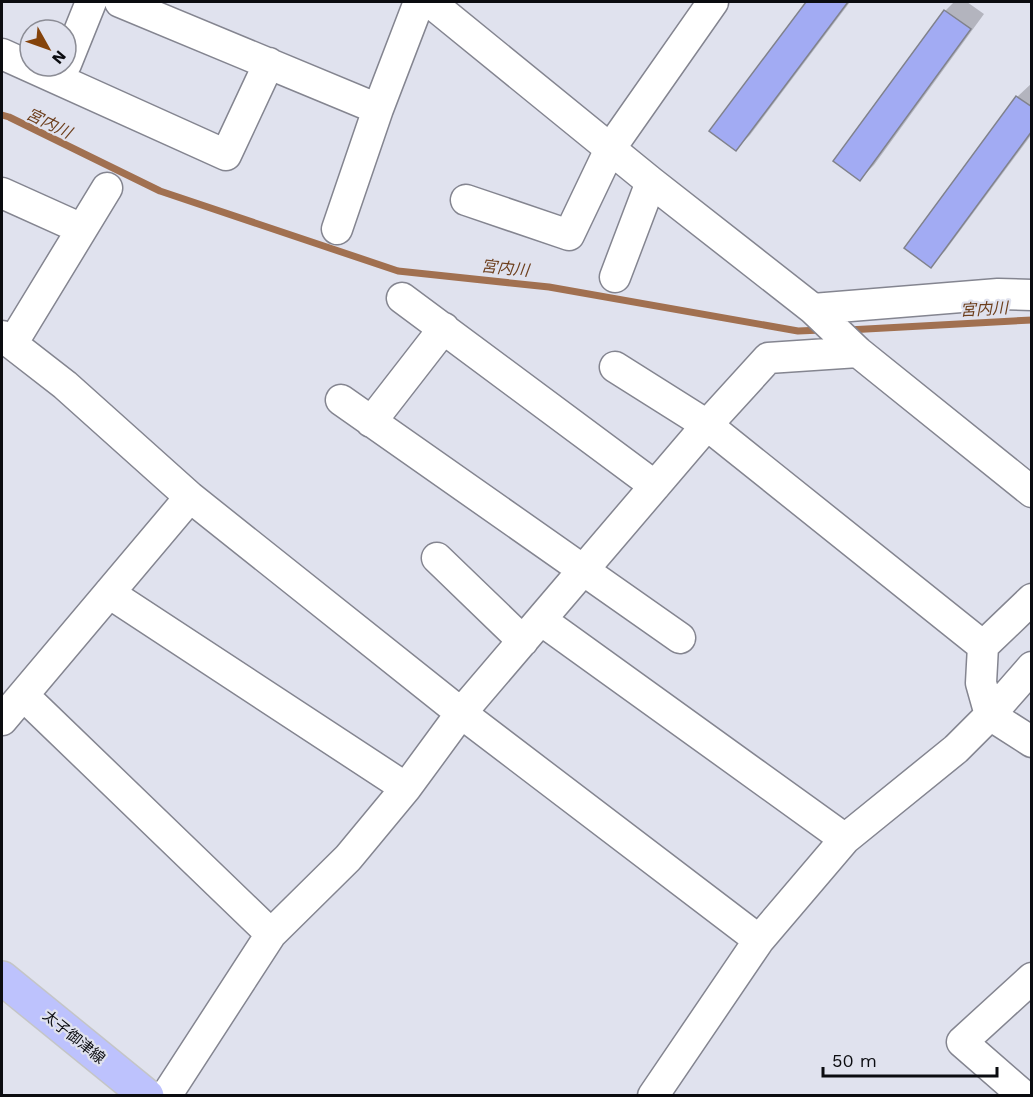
<svg xmlns="http://www.w3.org/2000/svg" width="1033" height="1097" font-family="'Work Sans','Noto Sans JP',sans-serif">
<style>
.shadow{fill:#0003}
.lines{fill:none;stroke-linecap:round;stroke-linejoin:round}
.stream{stroke:#a17050;stroke-width:7}
.building{fill:#a2abf3;stroke:#80828c;stroke-width:1.5}
.minor-casing{stroke:#848590;stroke-width:33}
.major-casing{stroke:#c4c5c6;stroke-width:36}
.minor{stroke:#fff;stroke-width:30}
.major{stroke:#bdc2fd;stroke-width:33}
.labels{text-anchor:middle;dominant-baseline:central;stroke-width:4.5;stroke-linejoin:round;paint-order:stroke}
.street-label{font-size:15px;fill:#0b0c10;stroke:#e0e2ee}
.water-label{font-size:16px;font-style:italic;fill:#6d3f1d;stroke:#e0e2ee}
</style>
<rect width="100%" height="100%" fill="#e0e2ee"/>
<path class="shadow" d="M808,2h42l-100,133 -14,14 -25,-18z
M954,2h13l17,12 -110,151 -14,14 -25,-18 110,-150z
M1032,83v51l-87,117 -15,15 87,-169z"/>
<g class="lines">
<path class="stream" d="M2,115l7,2 151,74 238,80 151,16 249,44 24,-1
M848,330l184,-10"/>
</g>
<path class="building" d="M806,2h42l-112,149 -27,-20z
M944,10l27,19 -111,152 -27,-20z
M1016,96l16,11v24l-101,137 -27,-20z"/>
<g class="lines">
<defs>
<path id="minor" d="M120,2l258,107
M430,2l221,180 162,127 45,43 174,140
M2,54l224,101 43,-92
M66,64l25,-62
M2,193l80,36
M466,200l103,35 41,-86 103,-147
M337,229l41,-120 41,-107
M615,277l36,-95
M402,298l253,188
M813,309l185,-15 34,1
M2,336l63,49 125,112 271,216 298,227
M12,344l95,-156
M615,367l92,58 276,221 -2,37 9,32 42,27
M341,400l339,238
M371,422l73,-94
M437,558l86,83
M109,593l297,195
M541,620l304,219
M983,646l49,-47
M23,695l248,239
M2,720l188,-223
M166,1096l105,-162 77,-76 58,-70 55,-75 246,-288 61,-67 90,-6
M653,1096l106,-156 86,-101 111,-90 34,-34 42,-48
M1024,1096l-62,-54 70,-64"/>
<path id="major" d="M2,978l145,118"/>
</defs>
<use href="#minor" class="minor-casing"/>
<use href="#major" class="major-casing"/>
<use href="#minor" class="minor"/>
<use href="#major" class="major"/>
</g>
<g class="labels">
<g class="street-label">
<text transform="translate(74 1037) rotate(39)">太子御津線</text>
</g>
<g class="water-label">
<text transform="translate(49 123) rotate(26)">宮内川</text>
<text transform="translate(505 268) rotate(6)">宮内川</text>
<text transform="translate(984 309) rotate(-3)">宮内川</text>
</g>
</g>
<rect width="1033" height="1097" fill="none" stroke="#0b0c10" stroke-width="6"/>
<g transform="translate(48 48) rotate(130)"><circle r="28" fill="#e0e2ee" stroke="#8b8c95" stroke-width="1.5"/>
<path d="M0-4.5L10 22L0 15L-10 22Z" fill="#84430b"/>
<text y="-9" font-size="16" font-weight="bold" text-anchor="middle" fill="#0b0c10">N</text>
</g>
<path d="M823 1067v9h174v-9" fill="none" stroke="#0b0c10" stroke-width="3"/>
<text x="832" y="1067" font-size="18" fill="#0b0c10" stroke="#e0e2ee" stroke-width="4.5" paint-order="stroke">50 m</text>
</svg>
